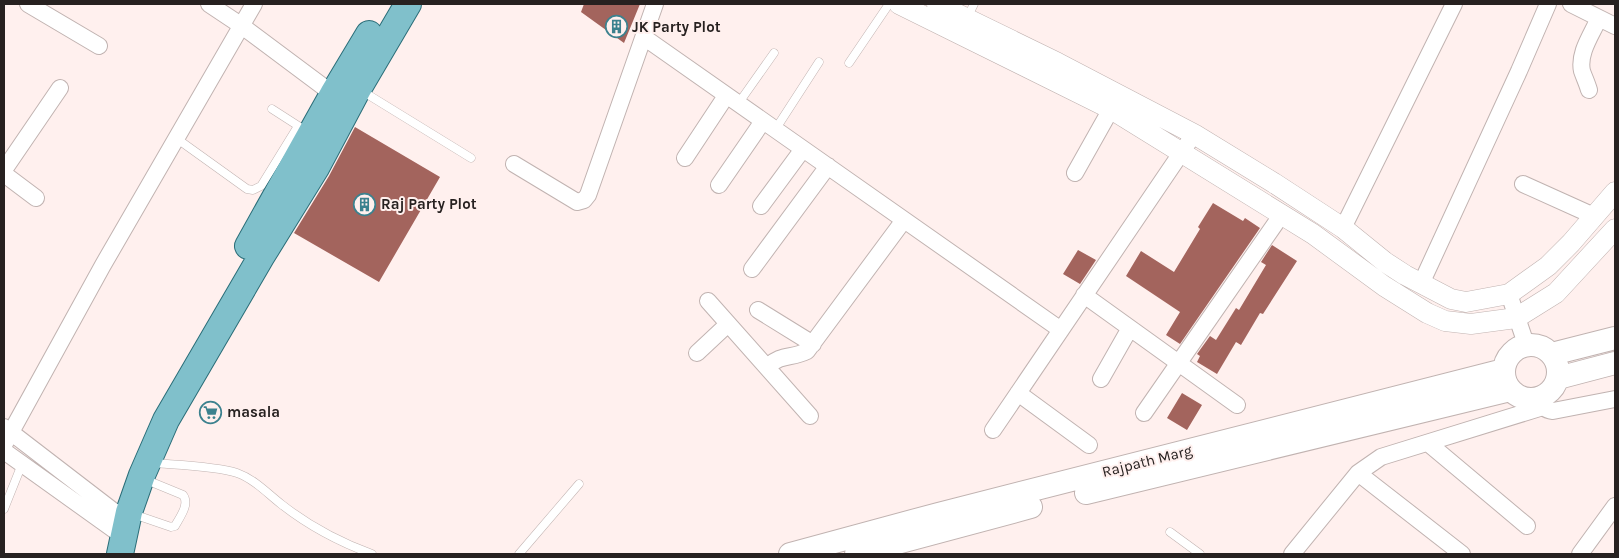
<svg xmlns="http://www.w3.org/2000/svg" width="1619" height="558" font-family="Karla,sans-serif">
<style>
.building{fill:#a3645d}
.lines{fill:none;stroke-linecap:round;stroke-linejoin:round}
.service-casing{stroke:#c1b3b1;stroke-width:9}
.minor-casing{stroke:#c1b3b1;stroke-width:18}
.tertiary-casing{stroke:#c1b3b1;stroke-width:21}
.secondary-casing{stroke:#c1b3b1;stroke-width:24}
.primary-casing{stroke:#2a6d78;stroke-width:28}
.service{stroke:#fff;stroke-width:8}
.minor{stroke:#fff;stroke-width:16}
.tertiary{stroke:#fff;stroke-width:20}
.secondary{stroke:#fff;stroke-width:22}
.primary{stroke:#80c0cb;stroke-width:26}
.labels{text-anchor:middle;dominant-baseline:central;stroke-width:4;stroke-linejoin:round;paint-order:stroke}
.poi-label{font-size:15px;font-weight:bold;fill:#272120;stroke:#fff0ee;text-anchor:start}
.street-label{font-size:15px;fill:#272120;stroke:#fff0ee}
</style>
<rect width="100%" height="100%" fill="#fff0ee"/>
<path class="building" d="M584,4h56l-16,39 -43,-31z
M355,127l85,50 -61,105 -85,-49 35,-57z
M1213,203l30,18 2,-3 15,10 -80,116 -14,-9 14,-23 -54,-36 15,-25 33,21 26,-43 -2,-2z
M1272,245l25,16 -34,53 -3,-1 -19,32 -5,-3 -19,32 -20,-12 3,-6 -3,-2 13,-18 6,4 20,-32 3,2 27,-45 -5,-3z
M1078,250l18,10 -16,24 -17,-10z
M1182,393l20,12 -15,25 -20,-12z"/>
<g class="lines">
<defs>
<path id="service" d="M967,18l7,-14
M849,63l40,-59
M362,91l109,67
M738,104l36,-51
M272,109l28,18
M775,130l44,-68
M176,138l71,51 6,1 8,-4 37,-60
M153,463c24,2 63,3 84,10 17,6 30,20 44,31 28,22 58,38 91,50
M4,509l18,-45
M133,514l38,13 4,-1c5,-9 15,-22 8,-31l-39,-16
M1170,532l30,22
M519,554l60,-70"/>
<path id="minor" d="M28,4l71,42
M209,4l33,22 91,68
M1571,4l44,22
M645,38l416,292
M1589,90c-2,-7 -5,-13 -7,-19 -4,-18 10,-37 17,-53
M685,158l41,-62
M514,164l63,38 7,-2 4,-5 67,-191
M4,170l56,-82
M1075,173l36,-64
M4,174l32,24
M1523,184l71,32
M719,185l44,-64
M761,206l42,-57
M1343,228l111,-224
M752,269l76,-103
M1421,284l98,-213 29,-67
M1509,294l17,50
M1084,295l153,110
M708,301l102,115
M758,310l55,34
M697,353l31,-29
M767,367c15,-14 24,-8 40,-16l97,-131
M1101,379l29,-51
M1018,393l71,52
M1538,399c3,8 7,11 15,12l62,-12
M1144,413l138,-199
M4,427l108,83 15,9
M993,430l201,-296
M1428,443l99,83
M4,445l99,-180 151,-261
M4,451l120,86
M1358,473l104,81
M1292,554l66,-81 23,-16 162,-50
M1580,554l35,-48"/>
<path id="tertiary" d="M899,4l212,105 202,125 71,52 43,27 18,8 26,3 45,-6 40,-25 59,-64
M937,4l121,59 136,71 80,49 69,45 42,34 20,13 46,24 15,3 43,-8 39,-28 23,-23 44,-51"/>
<path id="secondary" d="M1504 372a27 27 0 1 1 54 0a27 27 0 1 1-54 0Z
M1552,354l63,-16
M1558,378l57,-15
M1086,493l424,-103
M790,554l148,-40 566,-144
M856,554l175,-47"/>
<path id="primary" d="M248,246l85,-152 36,-60
M120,554l9,-42 13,-37 24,-55 95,-163 55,-89 42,-79 50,-85"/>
</defs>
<use href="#service" class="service-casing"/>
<use href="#minor" class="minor-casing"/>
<use href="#tertiary" class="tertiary-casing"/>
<use href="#secondary" class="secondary-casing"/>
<use href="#primary" class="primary-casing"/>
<use href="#service" class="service"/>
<use href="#minor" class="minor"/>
<use href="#tertiary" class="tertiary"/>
<use href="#secondary" class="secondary"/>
<use href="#primary" class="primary"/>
</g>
<defs>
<symbol id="building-ring" viewBox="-11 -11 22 22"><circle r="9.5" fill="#fff0ee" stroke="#3c818e" stroke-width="1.5"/><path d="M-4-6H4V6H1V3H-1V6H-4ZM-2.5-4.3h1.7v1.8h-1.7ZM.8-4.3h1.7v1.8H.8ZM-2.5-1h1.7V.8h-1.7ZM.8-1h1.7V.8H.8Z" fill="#3c818e"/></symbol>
<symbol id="supermarket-ring" viewBox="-11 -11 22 22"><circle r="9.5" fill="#fff0ee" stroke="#3c818e" stroke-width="1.5"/><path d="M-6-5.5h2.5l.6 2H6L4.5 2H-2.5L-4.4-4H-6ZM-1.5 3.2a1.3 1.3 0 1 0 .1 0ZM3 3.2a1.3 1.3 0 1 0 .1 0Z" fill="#3c818e"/></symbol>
</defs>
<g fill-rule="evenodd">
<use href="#building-ring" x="604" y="14" width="25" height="25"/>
<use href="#building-ring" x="352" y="192" width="25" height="25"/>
<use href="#supermarket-ring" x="198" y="400" width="25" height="25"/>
</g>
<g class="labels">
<g class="poi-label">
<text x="632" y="27">JK Party Plot</text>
<text x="381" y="204">Raj Party Plot</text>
<text x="227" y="412">masala</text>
</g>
<g class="street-label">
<text transform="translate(1147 461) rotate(-14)">Rajpath Marg</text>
</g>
</g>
<rect width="1619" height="558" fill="none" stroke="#272120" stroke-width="10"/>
</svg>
